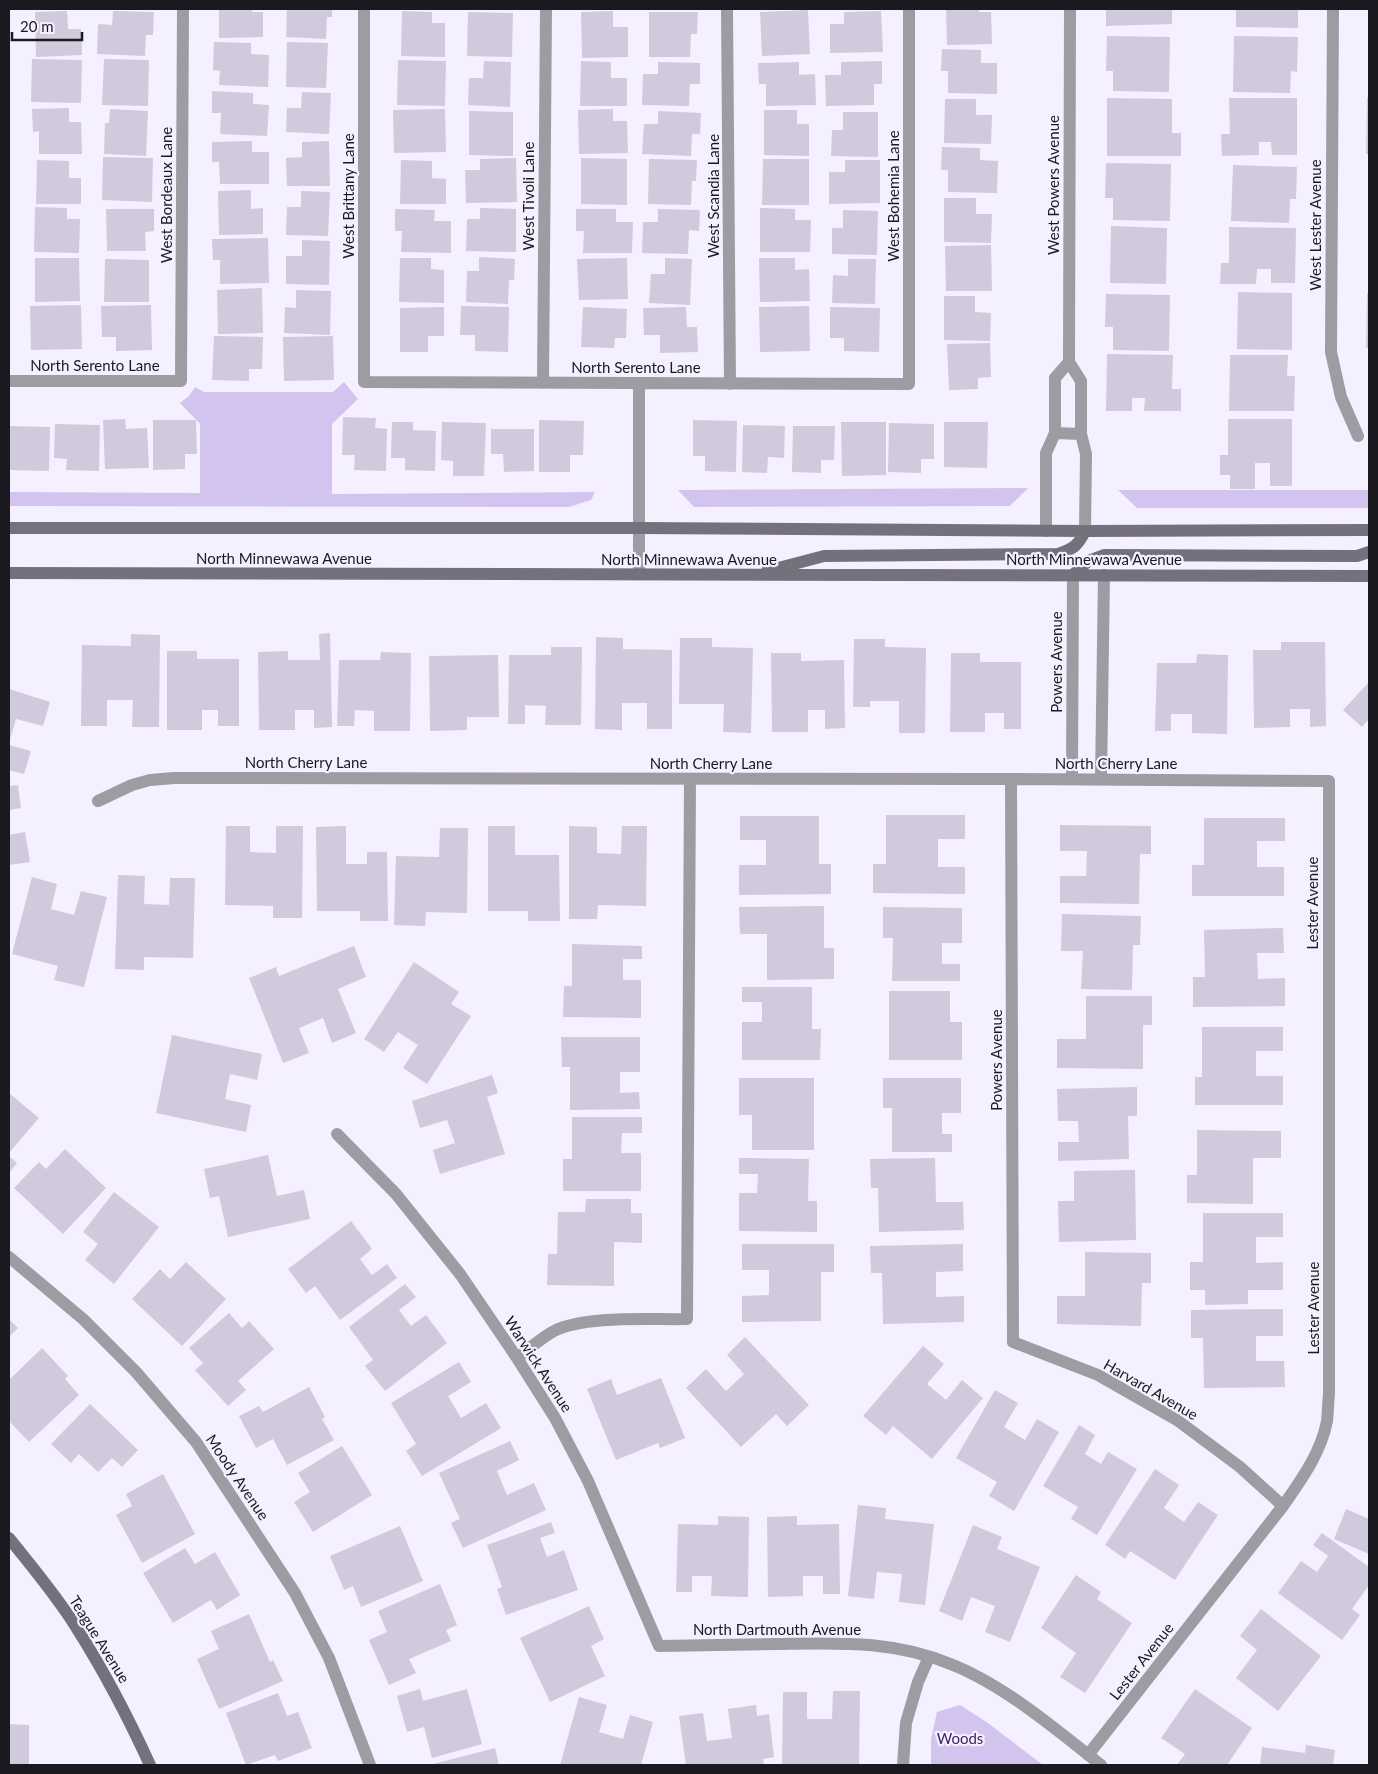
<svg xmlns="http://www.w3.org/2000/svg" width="1378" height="1774" font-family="Lato,sans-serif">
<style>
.green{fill:#d2c4ef}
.building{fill:#d0cadc}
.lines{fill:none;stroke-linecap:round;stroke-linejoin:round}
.street{stroke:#9e9ba3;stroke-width:12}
.secondary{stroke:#75717c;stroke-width:12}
.labels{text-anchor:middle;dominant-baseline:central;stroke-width:4.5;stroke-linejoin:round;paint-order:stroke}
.street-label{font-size:15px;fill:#1b1920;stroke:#f5f0ff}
.park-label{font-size:15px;fill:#3c1f60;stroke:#f5f0ff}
</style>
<rect width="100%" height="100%" fill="#f5f0ff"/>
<path class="green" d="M344,382l14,17 -26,25v70l263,-2 -4,8 -22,7 -560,-1v-14l191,1v-69l-20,-21 9,-7 6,-9 9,5h129z
M1028,488l-18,18 -316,1 -16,-17z
M1118,490h251v18h-232z
M960,1705l28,18 55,42h-112v-26l6,-27z"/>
<path class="building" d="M219,9h33v3h11v25l-44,1z
M302,9h30v8h-5l-1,22 -40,-2 1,-27h15z
M946,9h33v3h12l1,32 -45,1z
M1106,9h66v15l-66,2z
M1236,9h62v19l-62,-1z
M808,10l2,44 -48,2 -2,-44z
M67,11l1,18h13l1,26 -46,2 -1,-45z
M113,11l41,1 -1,23h-7l-1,21 -48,-2 1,-30 14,1z
M402,11l30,1v11h13v34l-44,-1z
M613,11v16h15v30l-46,1 -1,-46z
M881,11l2,41 -53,1v-29h14v-12z
M468,12l45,1 -1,44 -45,-1z
M649,12h49l-1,22h-6l-1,23h-41z
M1107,36l63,1 -1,55 -56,-1v-20h-7z
M1234,36l64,1 -1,35 -6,-1 -1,22 -57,-1z
M214,42l37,1v11l18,1 -1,32 -49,-2 1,-14 -7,-1z
M287,42l41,1 -2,45 -40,-1z
M942,49l39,1v13h16v31l-49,-1v-22h-7z
M32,59l50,1 -1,43 -50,-1z
M104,59l45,1 -1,46 -46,-1z
M398,60l48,1 -1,45 -48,-1z
M484,61l27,1 -1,45 -42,-2 1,-27h14z
M581,61l30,1v16h16v28h-47z
M882,61v23h-8v21l-48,1 -1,-31h16v-13z
M658,62l42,1v21h-10l-1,22 -47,-1 1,-31h15z
M799,62v13l16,-1 1,31 -50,1v-22h-7l-1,-21z
M212,91l41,2v11l16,1 -2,31 -47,-2 1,-21h-9z
M302,92l29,1 -2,41 -43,-2 1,-24h14z
M1367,97h2v57h-3z
M1107,98l65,1v34h9v23h-74z
M1229,98h68v57h-25l-1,-13h-12v13l-37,1 -1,-22h9z
M945,99h31v16h16l-1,29 -47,-1z
M69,108v14h12l1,32h-43v-23l-6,1 -1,-23z
M110,109l38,2 -2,45 -42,-2 1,-31h4z
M445,109l1,43 -52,1 -1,-43z
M613,109v12h14l1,32 -49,1 -1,-44z
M764,110h33v14h12v32l-45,-1z
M469,111l44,1v44l-44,-1z
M658,111l43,2 -1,21h-8l-1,22 -49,-2 2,-30h14z
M843,112h35v45l-47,-1 1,-26h11z
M252,141v11h17v32h-49l-1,-22h-7v-20z
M329,141l1,45h-43l-1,-28 16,-1v-15z
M942,147l38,1v12l18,1 -1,32 -49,-1v-22h-7z
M103,157l50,1 -1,44 -50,-2z
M516,158l1,44 -51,1 -1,-33h15v-11z
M581,158l46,1v46l-46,-1z
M649,159l48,1 -1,21h-4l-1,24 -43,-1z
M763,159h46v46h-47z
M37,160l32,1v17h12v26h-45z
M401,160l31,1v17l14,1v25h-46z
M845,160h35v43l-51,1v-32h16z
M1106,163l65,1 -1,57 -57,-1v-22h-8z
M1233,165l64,2 -1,32h-6l-1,24 -58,-2z
M251,190v19l12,-1v26l-44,1 -1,-44z
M301,191l29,1 -2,44 -42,-1 1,-28h14z
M944,198h32v16h16l-1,29 -47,-1z
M35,207l32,1v11h13l-1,34 -45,-1z
M480,208l36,1v43l-50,-1 1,-32h13z
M760,208l35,1v11h16l-1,32h-50z
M106,209h48v22l-9,1 1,19h-39z
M395,209l40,1 -1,11h17v32l-50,-1 1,-21h-7z
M576,209h40v13h17l-1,31h-49l1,-22h-8z
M658,209l42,1 -1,21 -10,-1 -1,24 -46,-1 1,-31h15z
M843,210l35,1 -1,44 -45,-1v-26h11z
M1111,226l56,2 -1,56 -56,-1z
M1229,227l67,1 -1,55h-24v-14h-14l-1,15h-36l1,-21h8z
M268,238l1,45 -49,1v-24h-7l-1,-21z
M302,240l28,1 -1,44 -43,-1v-28h16z
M991,245l1,46h-46l-1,-45z
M479,257l36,2 -1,21h-5l-1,24 -42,-2 1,-31h12z
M35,258h44l1,43 -45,1z
M400,258h31v11l13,1v33l-45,-1z
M627,258l1,41 -49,1 -2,-41z
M665,258l27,1 -2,46 -41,-2 2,-29h14z
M759,258h36v12l14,-1 1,32 -50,1z
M105,259l44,1v42h-45z
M848,259h28l-1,45 -43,-1 1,-28 15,1z
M262,288l1,45 -45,1 -1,-44z
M296,290l35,1 -1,44 -46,-2 1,-26 11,1z
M1238,292l54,1v57l-55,-1z
M1367,293h2v55h-3z
M1106,294l64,1 -1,56 -56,-1v-23h-8z
M944,296h31v16l16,1 -1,28 -46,-1z
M81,305l1,44 -51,1 -1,-44z
M151,305l1,45 -36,1v-14h-14l-1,-31z
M461,306l48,1 -1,45 -33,-1v-16h-15z
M809,306l1,45 -50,1 -1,-45z
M444,307v29h-16v16h-28v-44z
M583,307l44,2 -1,29h-11l-1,10 -33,-1z
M686,307l1,20h10l1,25 -38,1v-18h-16l-1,-27z
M830,307l50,1 -1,44 -35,-1v-13h-14z
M214,336l49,1 -1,32h-13v12l-37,-1z
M333,336l1,44 -50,1 -1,-44z
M990,343l1,34 -13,1v11l-29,1 -2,-46z
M1107,354l66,1 -1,34h9v22h-37l1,-13h-13v13h-26z
M1230,355h58l-1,21h8l-1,35h-65z
M343,417l33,1 -1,10 12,1 -1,42 -32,-1 1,-15h-13z
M125,419l1,10 21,-1 2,40 -44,1 -2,-49z
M1228,419h64v67h-22v-23h-15v26h-25v-14h-10v-20h8z
M153,420h43l1,34h-12v15l-32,1z
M539,420l45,1 -1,34h-13v17h-31z
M693,420l44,1 -1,51 -31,-1v-15h-12z
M392,422h21v8l23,1 -1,40 -30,-1v-12h-14z
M442,422l44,1 -2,53h-31v-15l-12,-1z
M841,422h45v53l-44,1z
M944,422h44l-1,46 -43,-1z
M889,423l45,1v35h-13v14l-33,-1z
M55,424l45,1 -1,46 -33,-1 1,-11 -13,-1z
M743,425l42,1 -1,32 -16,-1 -1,16 -25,-1z
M9,426l41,1 -1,44 -40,-1z
M793,426h42l-1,34h-13v13l-29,-1z
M491,429h43v42l-30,1 -1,-18h-12z
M330,633l2,94 -18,1v-18h-19v20h-36l-1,-78 30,-1v9h32l-1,-26z
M131,634l29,1 -1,92h-27l1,-27h-26v26h-26l1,-81 49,1z
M596,637l27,1v11l49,1v79h-25v-26h-25v27l-27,-1z
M680,638h32v9l41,1 -2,85 -28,-1 1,-28h-45z
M854,639h31v8l41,1 -1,85h-26v-32h-29v6h-17z
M1281,642h44l1,84 -16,1v-18h-20v18l-36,1 -1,-78h28z
M551,647h31l-1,78h-36l1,-19 -21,-1v19h-17l1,-69h42z
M167,651h30v8h42v67h-21v-16h-16v20h-35z
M381,652l30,1 -1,78h-36v-20l-19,-1 -1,16h-17l2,-66h41z
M771,653h30v8l43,-1 1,68 -20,1v-19h-17v22h-36z
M951,653h29v9h41v67h-17v-16h-19v19h-35z
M1197,654l31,1 -1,79 -35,-1v-19h-21v17h-16l2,-68h39z
M498,655l1,62h-32v13l-37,1 -1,-75z
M1369,682v37l-7,8 -19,-17z
M9,689l41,13 -7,24 -27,-7 -7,24z
M9,745l22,6 -7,23 -15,-4z
M18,785l3,23 -12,2v-24z
M886,815h79v24h-27v28h27v27l-92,-1v-29h13z
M740,816h79v48h12v30l-92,1v-30h27v-25h-26z
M1204,818h81v23h-28v26h27v29h-92v-31h12z
M1060,825l91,1v28h-11l-1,50 -79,-1v-27h26l1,-25h-27z
M226,826h24v26l26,1v-27h27l-1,92h-29v-12l-48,-1z
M346,826v38h21v-12h20l1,69h-28v-10h-43l-1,-84z
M488,826h27v29h44l1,66h-32v-10h-40z
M569,826l28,1v26l24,1 1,-28h25l-1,80 -48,-1 -1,14h-28z
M440,828h28l-1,85 -41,-1 -1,14 -31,-1 2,-69 43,1z
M25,832l5,30 -21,3v-30z
M118,875l27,1 -1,28 25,1 1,-27h25l-2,80 -49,-1v13l-29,-1z
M32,877l25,7 -6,25 23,6 7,-24 26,6 -23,90 -30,-7 4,-14 -46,-12z
M824,906v42h10v31l-67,1v-46h-27l-1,-27z
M883,907l79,1v35h-20v21h18v17h-68l1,-43h-10z
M1062,914l79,2 -1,29h-7l-1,45 -51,-1 2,-38h-22z
M1283,928l1,25h-27l1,26 27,-1v28l-92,1v-30h12l-1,-47z
M572,944l70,2v13h-19v21h18v38l-78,-1 1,-31h8z
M354,946l12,31 -28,12 18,44 -24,10 -9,-25 -24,10 10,25 -26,10 -34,-85 27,-11 3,9z
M414,962l45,30 -8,12 20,12 -44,68 -24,-16 15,-23 -20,-13 -14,20 -20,-13z
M742,987h70v42h9l-1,31h-78v-38h20v-20h-20z
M889,991h61v31h12v38h-73z
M1086,996h66v29h-9v44l-86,-1v-29h29z
M1202,1027h81v24h-27v25h27v29h-88v-28h7z
M172,1035l90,19 -5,26 -27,-6 -5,25 26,6 -5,27 -90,-19z
M561,1037h79v35h-20v21l19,-1 1,17 -70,1v-43h-8z
M492,1075l6,18 -11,4 18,57 -65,20 -7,-24 22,-7 -8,-23 -27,8 -8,-27z
M739,1078h75v72h-62v-35h-13z
M883,1078h78v35h-19v21h10v18h-60v-44h-9z
M1137,1087v29h-9l1,43 -71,2v-19h21l-1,-21h-20l-1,-32z
M9,1093l30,25 -30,35z
M572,1117h70v16h-20l-1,20h20v38h-78v-32h9z
M1197,1130l84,1v27h-28v46l-66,-1v-28h10z
M65,1149l41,39 -43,46 -49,-46 25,-26 7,7z
M268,1155l9,41 27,-6 6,29 -82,18 -9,-41 -9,2 -6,-29z
M9,1156l8,7 -8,10z
M739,1158l70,1 -1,42h9v31l-78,-1v-38h18l1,-19h-19z
M935,1158l1,44h27l1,28 -85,2 -1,-44h-7l-1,-29z
M1135,1170l1,70 -77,2 -1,-41h16v-30z
M114,1192l45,35 -45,57 -29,-24 13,-16 -15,-12z
M586,1199h45v14h11v30l-28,-1v44l-67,-1 1,-31h9l1,-42h27z
M1203,1213h80v24h-27v26l27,-1v28h-35v14l-43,1v-15h-15v-28h13z
M351,1221l21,28 -12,10 12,16 15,-11 10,14 -57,42 -25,-34 -9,7 -18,-24z
M742,1244h92v28h-13v49l-79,1v-26l27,-1v-25h-27z
M963,1244v27l-27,1v25l28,-1v26l-81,2 -1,-51h-11l-1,-27z
M1085,1252l66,1v30h-9l-1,43 -84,-2v-28h28z
M186,1262l40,37 -44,47 -50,-47 28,-30 10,10z
M405,1284l11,13 -17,13 12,16 15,-11 21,28 -62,48 -20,-25 8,-6 -24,-33z
M1283,1309v27h-27v25h28l1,26 -81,1 -1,-50h-12v-28z
M229,1313l13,15 7,-7 25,28 -36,32 8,9 -18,16 -33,-36 8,-7 -14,-15z
M9,1319l9,9 -9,9z
M745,1337l64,68 -22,21 -11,-12 -35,33 -55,-59 20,-19 20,22 18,-17 -17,-19z
M923,1346l21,18 -17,20 19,16 16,-20 21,18 -51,61 -39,-33 -7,9 -23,-19z
M42,1348l26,28 -3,3 14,16 -50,47 -20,-21v-41z
M459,1362l12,20 -23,14 13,22 25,-15 15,25 -79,48 -16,-25 10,-7 -25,-41z
M661,1378l24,60 -25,10 -2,-5 -42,17 -29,-71 24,-10 6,16z
M309,1387l16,30 -3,2 12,21 -47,25 -14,-26 -17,9 -17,-32 20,-10 4,6z
M995,1390l23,13 -14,24 21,13 12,-21 22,13 -45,79 -25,-15 8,-14 -41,-24z
M90,1404l48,46 -16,17 -10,-9 -14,14 -19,-18 -8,9 -20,-19z
M1079,1425l16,10 -10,19 16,10 7,-12 29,17 -40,66 -26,-16 7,-12 -35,-21z
M510,1441l9,19 -22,11 10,24 27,-12 12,27 -83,38 -12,-25 9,-4 -21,-46z
M342,1446l30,49 -59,37 -19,-30 16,-10 -12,-19z
M1155,1469l24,16 -15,23 20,14 14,-20 20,13 -43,65 -45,-29 -5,8 -20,-14z
M163,1474l32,60 -53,29 -26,-48 16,-9 -6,-12z
M858,1505l28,3 -1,11 49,5 -9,81 -26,-3 3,-28 -25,-2 -3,27 -26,-3z
M1346,1509l23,10v35l-35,-15z
M718,1516l31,1 -1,80 -37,-1 1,-20h-20v16h-16l2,-68 40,1z
M797,1516v9l42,-1 1,70h-17v-18h-20v20l-35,1 -1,-80z
M551,1522l4,11 -15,5 7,19 17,-7 14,40 -72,25 -9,-26 5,-2 -15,-42z
M973,1525l29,12 -5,12 43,18 -30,75 -25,-10 10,-26 -24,-9 -9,24 -23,-10z
M400,1526l23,55 -62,26 -8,-21 -9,4 -14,-34z
M1322,1533l47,34v18l-17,24 8,6 -18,25 -64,-47 23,-32 16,11 11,-16 -15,-11z
M185,1548l10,16 20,-12 25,43 -23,15 -6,-10 -38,23 -30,-50z
M1076,1575l25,17 -4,7 35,24 -47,70 -25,-16 16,-24 -35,-25z
M440,1584l17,41 -11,5 5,11 -42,18 7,14 -27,12 -20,-45 18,-8 -9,-21z
M589,1606l15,33 -13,7 14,30 -55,26 -30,-64z
M1261,1609l60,47 -43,55 -42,-33 21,-28 -17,-14z
M249,1614l21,48 3,-2 10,21 -64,28 -22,-50 22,-10 -8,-18z
M420,1689l3,12 44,-12 15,55 -50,14 -8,-31 -17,5 -10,-36z
M1195,1689l57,39 -25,37h-50l8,-11 -24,-16z
M833,1691h27l-1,74h-77l1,-73h24v27h25z
M278,1693l9,23 11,-4 14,36 -34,13 -3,-6 -29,10 -20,-52z
M579,1697l28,8 -8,27 24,7 7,-24 23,7 -12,43h-81z
M756,1705l1,11 12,-2 5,43 -11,2 1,6h-78l-7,-49 24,-3 4,28 25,-3 -4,-29z
M9,1724l20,1v40h-20z
M1306,1745l29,5 -2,15h-73l2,-18 43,6z
M495,1748l4,17h-70z"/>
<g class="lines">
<path class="street" d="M364,9v373l545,2v-375
M727,9l3,375
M1070,9l-1,353 12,19v53l5,20 -1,77
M1333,9l-2,343 10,45 17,39
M9,381h172l2,-372
M543,383l3,-374
M639,383v191
M1055,433l26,1
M1046,531v-78l9,-20v-55l14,-16
M1011,779l2,563 85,33 79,45 63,47 43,39
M1072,779l1,-204
M1101,779l3,-204
M98,801l34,-16 18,-5 24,-2 837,1 318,2v613c-1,9 -1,18 -2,27 -6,32 -26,59 -44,85l-195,249
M337,1134l59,60 64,80 57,84 38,60 33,63 71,165c40,-1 79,-1 118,-2 62,-1 117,-4 176,21 52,21 104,65 148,100
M9,1257l74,62 53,53 60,70 99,151 34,65 41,107
M517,1358c12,-9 24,-20 37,-27 32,-16 97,-11 133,-12l3,-540
M903,1765l3,-42 12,-41 11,-25"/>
<path class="secondary" d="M9,528h630l446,3 284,-1
M767,571l57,-15 234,-2c15,-5 20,-8 27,-23
M9,573l1360,3
M1073,575l15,-14 16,-6 253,1 12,-4
M9,1538c23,29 47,57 67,89 28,44 52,90 74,138"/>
</g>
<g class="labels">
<g class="street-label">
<text transform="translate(1053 185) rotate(-90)">West Powers Avenue</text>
<text transform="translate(166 195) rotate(-90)">West Bordeaux Lane</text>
<text transform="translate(348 196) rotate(-90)">West Brittany Lane</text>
<text transform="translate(528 196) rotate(-90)">West Tivoli Lane</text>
<text transform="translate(713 196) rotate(-90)">West Scandia Lane</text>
<text transform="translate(893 196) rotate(-90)">West Bohemia Lane</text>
<text transform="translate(1315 225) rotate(-90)">West Lester Avenue</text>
<text x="95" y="365">North Serento Lane</text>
<text x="636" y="367">North Serento Lane</text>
<text x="284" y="558">North Minnewawa Avenue</text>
<text x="689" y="559">North Minnewawa Avenue</text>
<text x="1094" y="559">North Minnewawa Avenue</text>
<text transform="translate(1056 662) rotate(-90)">Powers Avenue</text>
<text x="306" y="762">North Cherry Lane</text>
<text x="711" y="763">North Cherry Lane</text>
<text x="1116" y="763">North Cherry Lane</text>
<text transform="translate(1312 903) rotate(-90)">Lester Avenue</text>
<text transform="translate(996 1060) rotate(-90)">Powers Avenue</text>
<text transform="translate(1313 1308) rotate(-90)">Lester Avenue</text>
<text transform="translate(539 1364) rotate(57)">Warwick Avenue</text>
<text transform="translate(1151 1389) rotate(30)">Harvard Avenue</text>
<text transform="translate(238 1477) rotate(56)">Moody Avenue</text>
<text x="777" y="1629">North Dartmouth Avenue</text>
<text transform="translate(100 1639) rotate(58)">Teague Avenue</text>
<text transform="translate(1141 1661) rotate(-52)">Lester Avenue</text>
</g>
<g class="park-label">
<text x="960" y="1738">Woods</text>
</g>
</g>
<rect width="1378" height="1774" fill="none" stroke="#1b1920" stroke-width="20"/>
<path d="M12 32v8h70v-8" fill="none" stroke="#1b1920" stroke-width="2.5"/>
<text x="20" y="32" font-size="15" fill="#1b1920" stroke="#f5f0ff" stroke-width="4" paint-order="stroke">20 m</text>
</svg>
